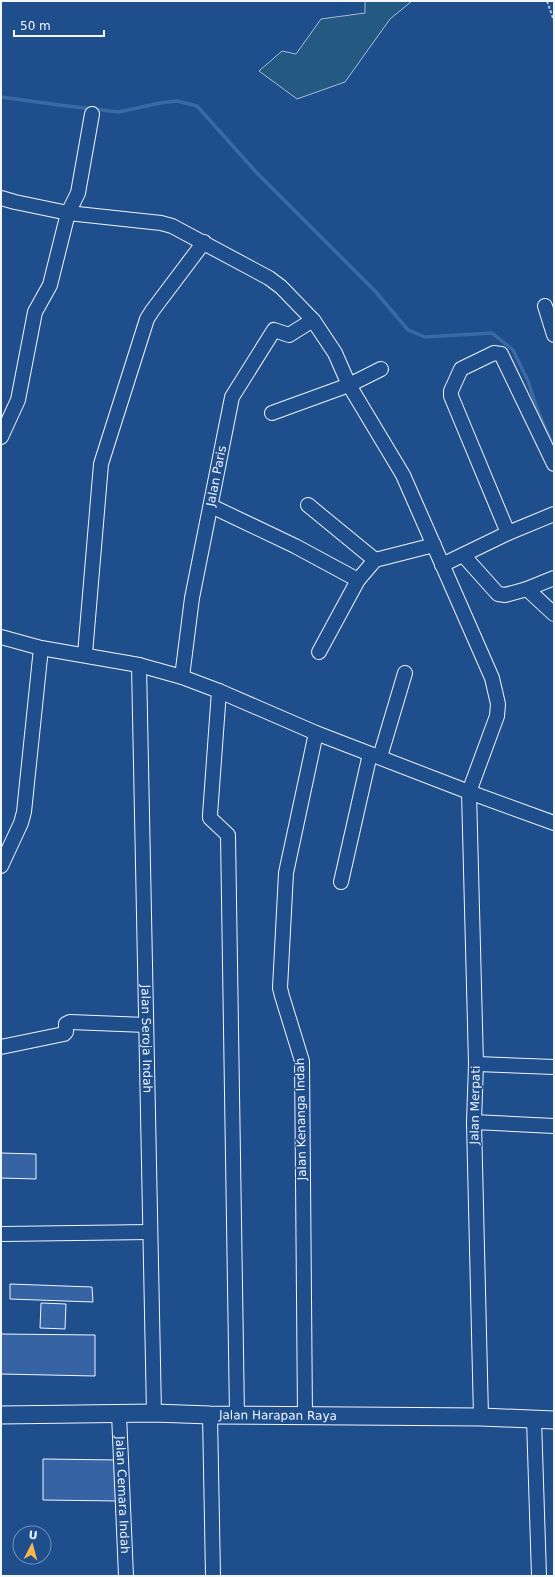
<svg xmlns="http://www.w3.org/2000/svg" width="555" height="1577" font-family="'DejaVu Sans',sans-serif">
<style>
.green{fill:#245a82;stroke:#a8bbd7}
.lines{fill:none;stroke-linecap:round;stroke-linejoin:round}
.stream{stroke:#3b69a3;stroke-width:3.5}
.building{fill:#3563a3;stroke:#f2f6ff}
.minor-casing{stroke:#f2f6ff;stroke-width:16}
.major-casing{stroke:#f2f6ff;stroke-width:19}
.path{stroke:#b3c4dc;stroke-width:2;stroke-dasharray:3 2;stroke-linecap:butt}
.minor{stroke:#1f4e8c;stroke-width:14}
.major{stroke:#1f4e8c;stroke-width:17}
.labels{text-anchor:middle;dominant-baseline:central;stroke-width:3;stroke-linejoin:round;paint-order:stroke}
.street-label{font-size:12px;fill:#f2f6ff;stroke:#1f4e8c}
</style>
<rect width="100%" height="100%" fill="#1f4e8c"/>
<path class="green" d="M365,1h47l-22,18 -45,63 -48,17 -38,-28 23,-20 14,3 25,-35 44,-6z"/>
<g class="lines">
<path class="stream" d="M1,97l58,8 60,7 41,-9 17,-2 20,5 60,67 118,118 33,39 17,7 67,-4 21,17 15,31 8,25 18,42"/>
</g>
<path class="building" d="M1,1153l35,1v25l-35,-1z
M10,1284l82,3 1,15 -83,-3z
M41,1303l25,1 -1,25 -25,-1z
M1,1334l94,1v41l-94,-2z
M43,1459l75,1v41l-75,-1z"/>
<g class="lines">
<defs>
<g id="minor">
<path d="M1,198l14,4 53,11 93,10 11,3 97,52 12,9 32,33 22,33 14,32 54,90 89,203 6,26 -1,12 -28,76 7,272 -2,58 7,295"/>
<path d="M545,306l9,29"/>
<path d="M272,413l77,-28 32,-16"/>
<path d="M1,437l17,-37 17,-88 15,-27 18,-72 10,-20 14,-79"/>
<path d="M308,505l67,55"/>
<path d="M211,506l84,40 63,34"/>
<path d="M508,533l-57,-137v-5l10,-22 33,-16 7,1 53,110"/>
<path d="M463,555l35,39 7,1 22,-6 27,25"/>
<path d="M442,565l66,-32 46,-19"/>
<path d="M527,589l27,-11"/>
<path d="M1,637l40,11 98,17 43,12 37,14 97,42 153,59 85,31"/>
<path d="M319,652l39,-72 17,-20 59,-15"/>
<path d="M85,654l16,-190 46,-145 5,-8 52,-69"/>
<path id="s1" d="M139,665l15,748"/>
<path id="s2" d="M182,677l10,-79 40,-201 42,-67 15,5 24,-15"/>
<path d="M219,691l-9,124v3l18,17 9,580"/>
<path d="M380,757l25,-84"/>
<path d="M1,866l20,-43 3,-11 17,-164"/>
<path d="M341,882l29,-128"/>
<path d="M1,1047l63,-13 2,-2v-8l4,-2 76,3"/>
<path d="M476,1064l78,3"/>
<path d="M474,1122l80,4"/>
<path d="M1,1234l149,-2"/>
<path id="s3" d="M119,1414l7,162"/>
<path d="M210,1415l3,161"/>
<path d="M305,1416l-3,-355 -20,-65 -2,-8 6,-115 30,-140"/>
<path d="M534,1419l5,157"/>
</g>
<g id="major">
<path id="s4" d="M1,1415l153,-2 56,2 271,2 73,3"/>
</g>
</defs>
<use href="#minor" class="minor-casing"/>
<use href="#major" class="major-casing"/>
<path class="path" d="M547,1l7,20"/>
<use href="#minor" class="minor"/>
<use href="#major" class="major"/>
</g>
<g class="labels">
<g class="street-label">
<text stroke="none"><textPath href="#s2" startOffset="204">Jalan Paris</textPath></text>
<text stroke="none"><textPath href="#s1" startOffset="374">Jalan Seroja Indah</textPath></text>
<text transform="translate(475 1105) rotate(-89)">Jalan Merpati</text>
<text transform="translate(301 1119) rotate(-91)">Jalan Kenanga Indah</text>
<text stroke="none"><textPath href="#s4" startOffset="277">Jalan Harapan Raya</textPath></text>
<text stroke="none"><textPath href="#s3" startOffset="81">Jalan Cemara Indah</textPath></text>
</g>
</g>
<rect width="555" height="1577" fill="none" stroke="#f2f6ff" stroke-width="4"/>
<g transform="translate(32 1545) rotate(6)"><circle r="19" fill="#1f4e8c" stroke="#7391ba"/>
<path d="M0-3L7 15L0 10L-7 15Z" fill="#ffb74d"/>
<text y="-6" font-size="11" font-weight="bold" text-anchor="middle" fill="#f2f6ff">U</text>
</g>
<path d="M14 30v6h90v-6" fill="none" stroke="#f2f6ff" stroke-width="2"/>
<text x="20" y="30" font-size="12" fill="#f2f6ff" stroke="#1f4e8c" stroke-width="3" paint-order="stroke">50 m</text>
</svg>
